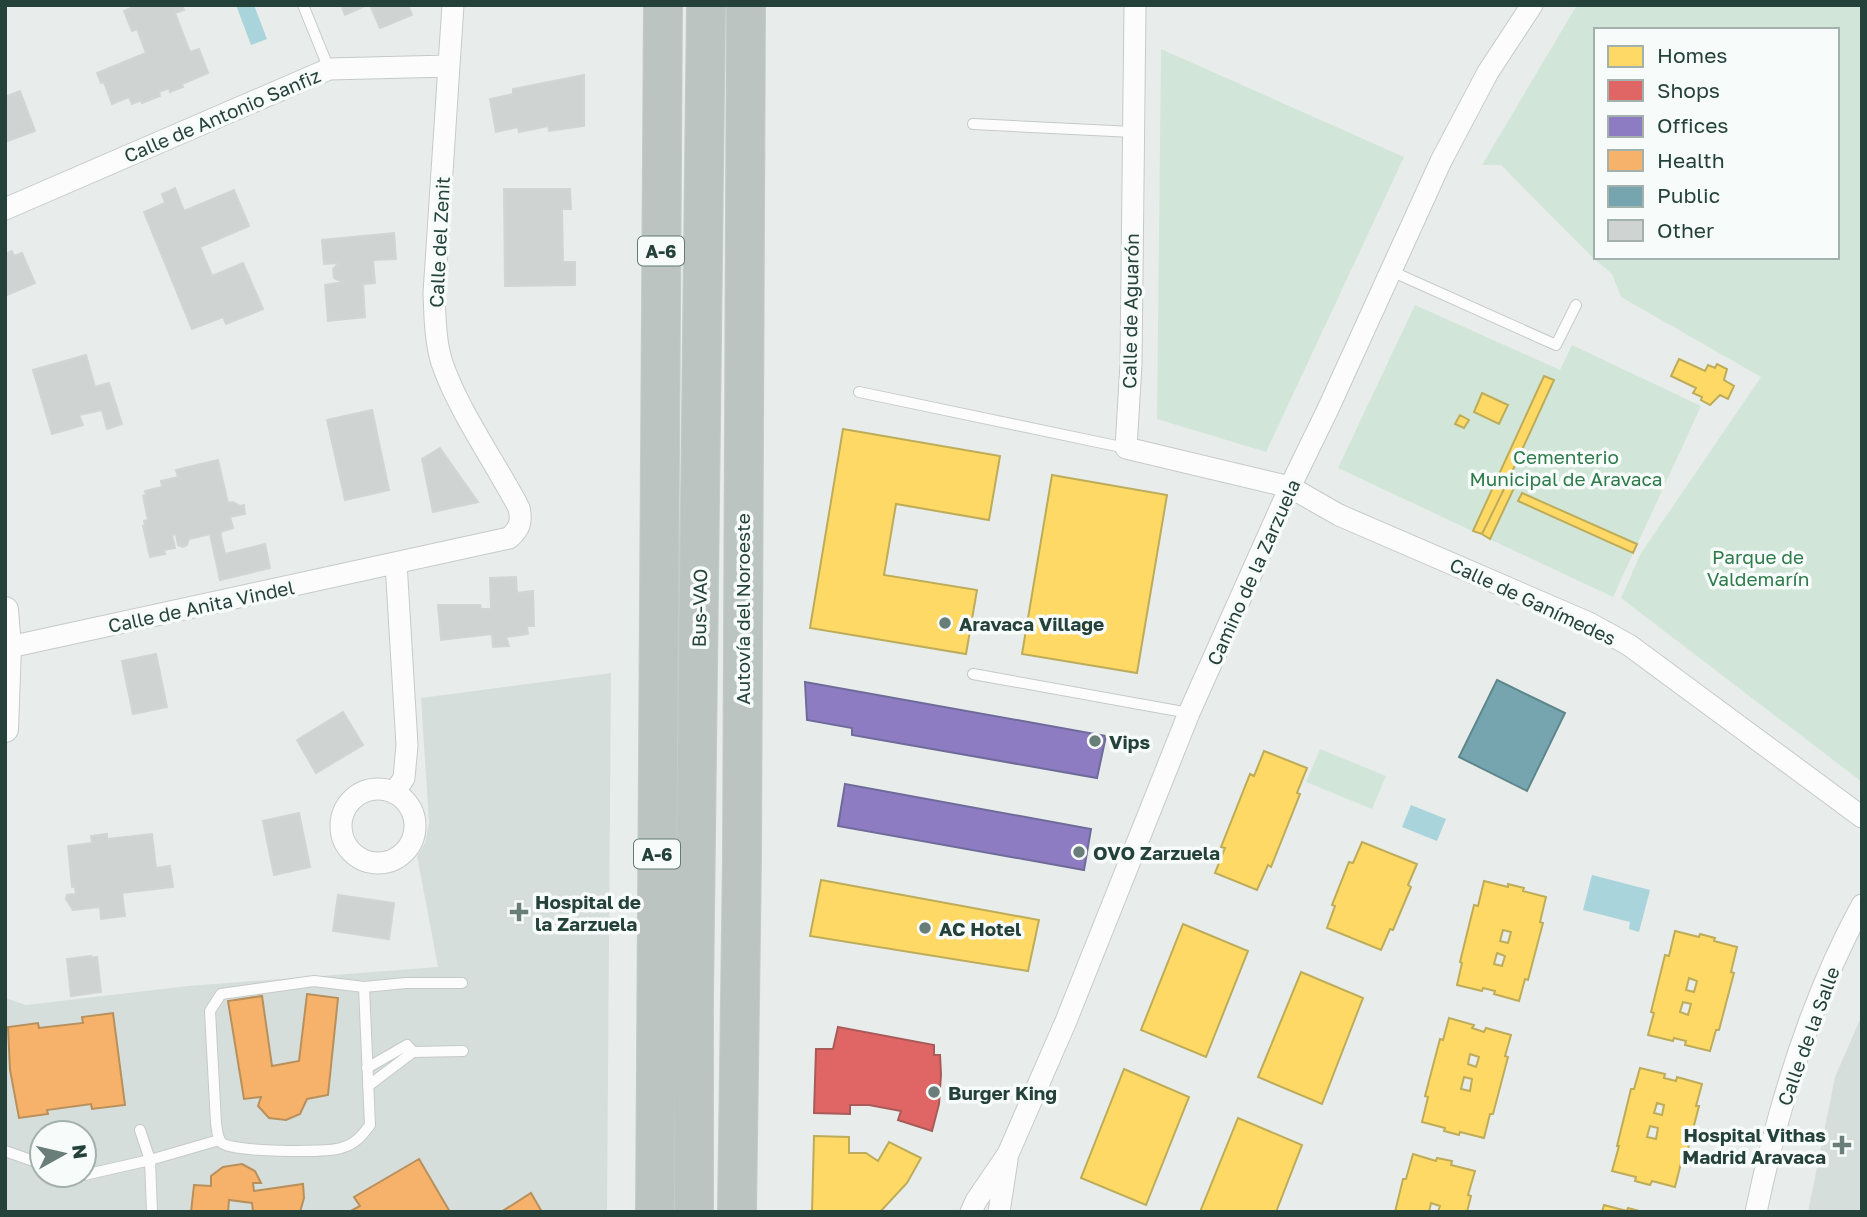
<svg xmlns="http://www.w3.org/2000/svg" width="1867" height="1217" font-family="'Golos Text',sans-serif">
<style>
.built{fill:#d6dedb;fill-rule:evenodd}
.green{fill:#d1e6d8;fill-rule:evenodd}
.water{fill:#a9d4db}
.homes{fill:#ffd966;stroke:#bdac59;stroke-width:2;fill-rule:evenodd}
.shops{fill:#e06666;stroke:#a85b59;stroke-width:2}
.offices{fill:#8e7cc3;stroke:#6e6b9a;stroke-width:2}
.health{fill:#f6b26b;stroke:#b7905c;stroke-width:2}
.public{fill:#76a5af;stroke:#5d878c;stroke-width:2}
.building{fill:#cfd4d2;stroke:#d1d6d4;stroke-width:2}
.lines{fill:none;stroke-linecap:round;stroke-linejoin:round}
.service-casing{stroke:#c5cac8;stroke-width:12}
.minor-casing{stroke:#c5cac8;stroke-width:23}
.tertiary-casing{stroke:#c5cac8;stroke-width:28}
.motorway-casing{stroke:#c3ccc9;stroke-width:40}
.service{stroke:#fcfcfc;stroke-width:10}
.minor{stroke:#fcfcfc;stroke-width:21}
.tertiary{stroke:#fcfcfc;stroke-width:26}
.motorway{stroke:#bcc4c2;stroke-width:38}
.poi-dot{fill:#697e78;stroke:#f7fbf9;stroke-width:2.5}
.labels{text-anchor:middle;dominant-baseline:central;stroke-width:7;stroke-linejoin:round;paint-order:stroke}
.shield{fill:#f7fbf9;stroke:#637a73;stroke-width:2}
.shield-label{font-size:18px;font-weight:bold;fill:#24423a}
.street-label{font-size:19px;fill:#24423a;stroke:#f7fbf9}
.park-label{font-size:19px;fill:#2d7a4b;stroke:#f7fbf9}
.poi-label{font-size:19px;font-weight:bold;fill:#24423a;stroke:#f7fbf9;text-anchor:start}
</style>
<rect width="100%" height="100%" fill="#e8edeb"/>
<path class="built" d="M611,673l-4,539h-602v-214l21,7 162,-19 250,-19 -21,-111 8,-13 4,-20 -8,-125zM42,1133h42v42h-42z
M1862,1015v197h-54l27,-135z"/>
<path class="green" d="M1577,5h285v777l-241,-184 20,-45 120,-176 -140,-80 -9,-23 -19,-16 -92,-93h-19zM1596,30h241v227h-241z
M1161,49l243,108 -138,295 -109,-33z
M1415,305l145,65 12,-25 129,61 -88,191 -275,-129z
M1320,749l66,27 -14,33 -66,-27z"/>
<path class="water" d="M236,5h18l13,34 -16,6z
M1411,805l35,14 -9,22 -35,-14z
M1592,875l58,15 -11,42 -10,-3 1,-7 -47,-12z"/>
<path class="homes" d="M1679,359l26,12 3,-6 7,3 2,-4 10,5 -3,11 10,6 -6,13 -8,-4 -10,10 -9,-5 1,-3 -9,-4 3,-5 -25,-12z
M1544,376l10,4 -48,105 -24,49 -9,-3z
M1482,393l26,12 -9,19 -25,-12z
M1460,415l9,5 -5,8 -9,-4z
M843,429l157,27 -11,64 -93,-16 -12,71 93,15 -11,64 -156,-26z
M1052,475l115,20 -30,178 -115,-19z
M1506,485l8,3 -24,51 -8,-5z
M1522,493l115,51 -4,9 -115,-52z
M1264,751l43,17 -10,25 3,1 -29,73 -3,-2 -11,25 -42,-17 10,-25 -4,-1 29,-73 4,2z
M1362,842l55,22 -9,21 3,2 -18,43 -3,-1 -9,21 -54,-22 8,-22 -3,-1 17,-43 4,1z
M821,880l218,40 -11,51 -218,-35z
M1484,881l24,6v-3l16,4 -1,3 23,6 -6,25 3,1 -15,57 -3,-1 -6,22 -25,-7 1,-3 -12,-3 -1,3 -25,-6 5,-22 -2,-1 14,-57 4,1zM1503,930l8,2 -3,11 -8,-2zM1497,953l8,3 -3,10 -8,-2z
M1183,924l65,27 -42,106 -65,-27z
M1675,931l24,6 1,-3 15,4 -1,3 23,6 -6,25 3,1 -15,57h-3l-6,21 -25,-6 1,-4 -12,-3 -1,3 -25,-6 6,-22 -3,-1 14,-57 4,1zM1689,978l8,3 -3,11 -8,-2zM1683,1002l8,2 -3,11 -8,-3z
M1301,972l62,26 -41,106 -64,-27z
M1449,1018l25,7 -2,3 12,4 2,-4 25,7 -6,21 3,1 -15,57h-3l-6,24 -24,-6 -1,3 -15,-4 1,-3 -23,-6 6,-25 -3,-1 15,-57 3,1zM1470,1054l9,3 -3,10 -8,-3zM1464,1077l8,2 -2,12 -9,-2z
M1640,1068l25,6 -1,4 12,3 1,-4 25,7 -6,22h3l-15,58 -3,-1 -6,24 -23,-6 -2,4 -15,-4 1,-4 -24,-6 7,-25h-2l14,-57h3zM1657,1103l7,2 -2,10 -8,-2zM1650,1126l8,2 -2,11 -9,-2z
M1124,1069l65,28 -43,108 -65,-27z
M1238,1118l64,27 -26,67h-76z
M814,1136l35,1v16h17l12,8 11,-19 32,16 -14,25 -27,29h-68z
M1413,1154l23,7 1,-3 15,3 -1,4 24,6 -7,24 3,1 -4,16h-29l2,-6 -9,-3 -2,9h-34l8,-33h3z
M1604,1205l23,6 1,-3 15,4h-41z"/>
<path class="shops" d="M838,1027l96,18v10h6l1,19 -2,30 -7,27 -34,-11 3,-9 -32,-6h-19v9l-36,-1 2,-64h17z"/>
<path class="offices" d="M805,682l301,54 -9,42 -245,-43v-7l-45,-8z
M845,784l246,45 -7,41 -246,-44z"/>
<path class="health" d="M307,994l31,4 -10,97 -21,4 -7,15 -14,6 -17,-2 -11,-12 3,-9 -17,2 -16,-98 34,-5 10,70 27,-5z
M113,1013l12,92 -33,4 -1,-5 -44,6 1,4 -29,4 -9,-48 -2,-43 30,-4 1,5 44,-5 -1,-6z
M419,1159l31,53h-101l11,-6 -6,-9z
M242,1164l13,7 6,12h-8l1,8 49,-7 1,14 -4,14h-47l-1,-9 -23,-3 -1,12h-37l3,-27 17,1v-10l12,-9z
M531,1193l11,19h-41z"/>
<path class="public" d="M1497,680l68,33 -38,78 -68,-34z"/>
<path class="building" d="M132,5h50l2,5 -9,3 15,39 9,-3 9,24 -26,11 1,3 -13,5 -1,-4 -10,4 1,4 -18,7v-3l-10,4 -3,-7 -17,7 -8,-22 -3,1 -4,-10 49,-20 -9,-24 -5,2 -8,-20 9,-4z
M341,5h26l-22,10z
M370,5h38l4,10 -32,13z
M584,75v51l-35,5 -1,-5 -29,6 -1,-5 -22,5 -6,-33 23,-5v-5z
M20,91l15,40 -30,11v-45z
M175,188l9,23 50,-21 15,36 -49,21 12,29 31,-13 20,46 -37,15 -3,-7 -31,12 -48,-117 21,-9 -3,-9z
M504,189h66l1,20h-9l1,53h12v23l-70,1z
M394,233l2,26 -23,1 2,23 -12,1 2,33 -37,4 -3,-36 18,-3 -9,-4 -1,-9 6,-6 -15,1 -2,-24z
M12,251l2,5 8,-3 13,30 -30,13v-42z
M86,355l9,32 14,-4 13,41 -15,5 -5,-19 -23,5 4,10 -31,9 -19,-64z
M372,410l17,80 -44,10 -18,-80z
M440,448l38,54 -45,10 -11,-53z
M218,460l10,43 5,-1 7,4 4,-1 1,9 -15,3 3,11 -13,4 5,22 40,-10 5,24 -50,12 -10,-46 -21,5 -2,6 -4,2 -5,-2 -2,-11 -4,1 3,13 -11,2 1,4 -15,3 -7,-31h2l-1,-5 4,-1 -5,-24 3,-1 -1,-4 17,-4 -1,-6 17,-4 -2,-7z
M516,577l1,16 16,-2 1,35h-7l1,8 -22,3 3,9 -16,1 -1,-13 -51,6 -3,-35h42l1,4h10l-1,-31z
M156,654l11,53 -34,7 -11,-53z
M343,712l20,33 -47,28 -19,-33z
M299,813l11,54 -36,8 -11,-54z
M107,834v5l45,-5 4,34 14,-2 3,21 -51,6 3,23 -24,3 -1,-12 -27,3 -7,-11 1,-4 9,-1 -1,-7h-3l-4,-41 24,-3 -1,-7z
M338,895l56,8 -5,36 -56,-8z
M91,956v2l6,-1 4,35 -30,4 -4,-37z"/>
<g class="lines">
<defs>
<path id="service" d="M303,5l26,64
M973,124l160,8
M1391,271l165,74 20,-40
M859,392l267,56
M973,674l216,39
M314,981l50,6 6,138c-9,12 -15,19 -29,23 -15,5 -109,4 -119,-5 -5,-5 -5,-14 -6,-20l-6,-112 11,-17z
M364,987l42,-4h56
M367,1068l40,-23 6,7
M368,1086l45,-34 50,-1
M140,1130l10,30 2,52
M5,1151l37,13
M84,1175l66,-15 69,-20"/>
<path id="minor" d="M1135,5l-4,359 -5,84 164,39 49,28 250,108 40,22 233,172
M5,209l324,-140 120,-3
M5,648l504,-110c11,-9 13,-17 10,-30 -24,-46 -60,-96 -77,-145 -7,-22 -7,-47 -8,-70l19,-288
M341 826a37 37 0 1 1 74 0a37 37 0 1 1-74 0Z
M394,793l10,-15 3,-33 -11,-182
M971,1212l5,-11 32,-47 58,-133 123,-308 101,-226 38,-78 113,-248 47,-89 44,-67
M999,1212l8,-52
M1756,1212c22,-105 54,-212 106,-307"/>
<path id="tertiary" d="M5,610l3,37 -3,82"/>
<path id="motorway" d="M655,1212l8,-1207
M694,1212v-211l12,-996
M737,1212l5,-355 4,-852"/>
</defs>
<use href="#service" class="service-casing"/>
<use href="#minor" class="minor-casing"/>
<use href="#tertiary" class="tertiary-casing"/>
<use href="#motorway" class="motorway-casing"/>
<use href="#service" class="service"/>
<use href="#minor" class="minor"/>
<use href="#tertiary" class="tertiary"/>
<use href="#motorway" class="motorway"/>
</g>
<g class="poi-dot">
<circle cx="945" cy="623" r="7"/>
<circle cx="1095" cy="741" r="7"/>
<circle cx="1079" cy="852" r="7"/>
<path d="M515.5 901.5h7v7h7v7h-7v7h-7v-7h-7v-7h7z"/>
<circle cx="925" cy="928" r="7"/>
<circle cx="934" cy="1092" r="7"/>
<path d="M1838.5 1134.5h7v7h7v7h-7v7h-7v-7h-7v-7h7z"/>
</g>
<g class="labels">
<g class="shield">
<rect x="638" y="236.5" width="46" height="29" rx="5"/>
<rect x="634" y="839.5" width="46" height="29" rx="5"/>
</g>
<g class="shield-label">
<text x="661" y="251">A-6</text>
<text x="657" y="854">A-6</text>
</g>
<g class="street-label">
<text transform="translate(222 115) rotate(-23)">Calle de Antonio Sanfiz</text>
<text transform="translate(439 242) rotate(-87)">Calle del Zenit</text>
<text transform="translate(1130 311) rotate(-89)">Calle de Aguarón</text>
<text transform="translate(1253 572) rotate(-66)">Camino de la Zarzuela</text>
<text transform="translate(1533 601) rotate(25)">Calle de Ganímedes</text>
<text transform="translate(201 606) rotate(-12)">Calle de Anita Vindel</text>
<text transform="translate(699 608) rotate(-89)">Bus-VAO</text>
<text transform="translate(742 609) rotate(-90)">Autovía del Noroeste</text>
<text transform="translate(1808 1036) rotate(-70)">Calle de la Salle</text>
</g>
<g class="park-label">
<text x="1566" y="456">Cementerio<tspan x="1566" dy="22">Municipal de Aravaca</tspan></text>
<text x="1758" y="556">Parque de<tspan x="1758" dy="22">Valdemarín</tspan></text>
</g>
<g class="poi-label">
<text x="959" y="623">Aravaca Village</text>
<text x="1109" y="741">Vips</text>
<text x="1093" y="852">OVO Zarzuela</text>
<text x="535" y="901">Hospital de<tspan x="535" dy="22">la Zarzuela</tspan></text>
<text x="939" y="928">AC Hotel</text>
<text x="948" y="1092">Burger King</text>
<text x="1826" y="1134" text-anchor="end">Hospital Vithas<tspan x="1826" dy="22">Madrid Aravaca</tspan></text>
</g>
</g>
<rect width="1867" height="1217" fill="none" stroke="#24423a" stroke-width="14"/>
<rect x="1594" y="28" width="245" height="231" fill="#f7fbf9" stroke="#a3b1ad" stroke-width="2"/>
<rect x="1608" y="46" width="35" height="21" fill="#ffd966" stroke="#a3b1ad" stroke-width="2"/>
<text x="1657" y="63" font-size="21" fill="#24423a">Homes</text>
<rect x="1608" y="80" width="35" height="21" fill="#e06666" stroke="#a3b1ad" stroke-width="2"/>
<text x="1657" y="98" font-size="21" fill="#24423a">Shops</text>
<rect x="1608" y="116" width="35" height="21" fill="#8e7cc3" stroke="#a3b1ad" stroke-width="2"/>
<text x="1657" y="133" font-size="21" fill="#24423a">Offices</text>
<rect x="1608" y="150" width="35" height="21" fill="#f6b26b" stroke="#a3b1ad" stroke-width="2"/>
<text x="1657" y="168" font-size="21" fill="#24423a">Health</text>
<rect x="1608" y="186" width="35" height="21" fill="#76a5af" stroke="#a3b1ad" stroke-width="2"/>
<text x="1657" y="203" font-size="21" fill="#24423a">Public</text>
<rect x="1608" y="220" width="35" height="21" fill="#cfd4d2" stroke="#a3b1ad" stroke-width="2"/>
<text x="1657" y="238" font-size="21" fill="#24423a">Other</text>
<g transform="translate(63 1154) rotate(82)"><circle r="33" fill="#f7fbf9" stroke="#a3b1ad" stroke-width="2"/>
<path d="M0-5L12 26L0 18L-12 26Z" fill="#697e78"/>
<text y="-10" font-size="19" font-weight="bold" text-anchor="middle" fill="#24423a">N</text>
</g>
</svg>
